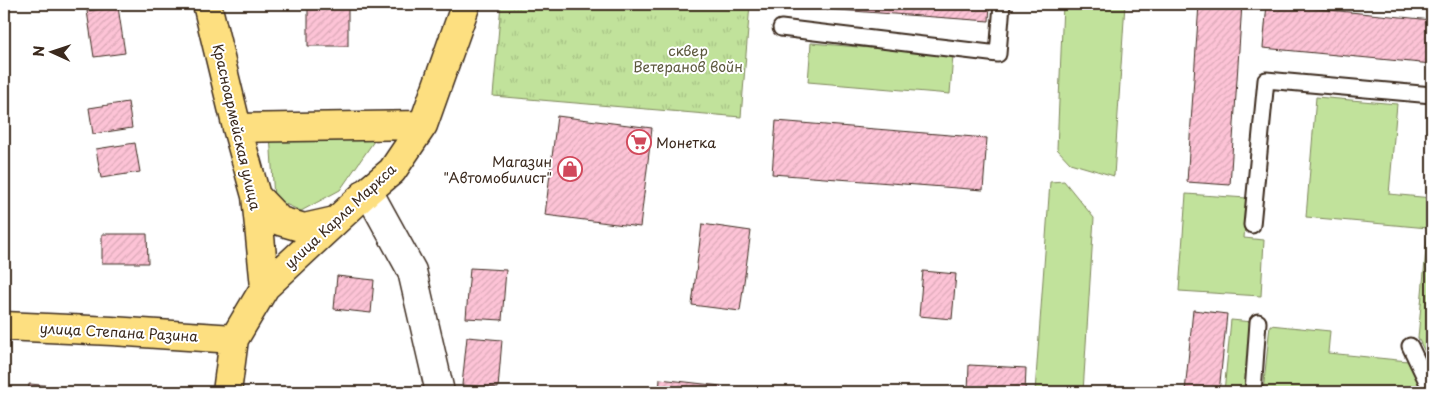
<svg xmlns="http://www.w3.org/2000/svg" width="1436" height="396" font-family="'Playpen Sans',sans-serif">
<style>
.green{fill:#c1e29b;stroke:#7e865c}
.park{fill:url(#park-tufts);stroke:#7e865c}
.building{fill:url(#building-hatch);stroke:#3b2a1e}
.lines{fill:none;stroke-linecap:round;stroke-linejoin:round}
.service-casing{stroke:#3b2a1e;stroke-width:19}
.minor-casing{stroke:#3b2a1e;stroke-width:31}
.primary-casing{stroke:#3b2a1e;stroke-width:31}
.service{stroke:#fff;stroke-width:15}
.minor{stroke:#fff;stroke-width:28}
.primary{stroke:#fddf80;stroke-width:28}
.labels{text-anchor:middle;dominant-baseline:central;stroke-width:4;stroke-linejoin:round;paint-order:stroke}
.park-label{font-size:14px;fill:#5c583d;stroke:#fff}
.street-label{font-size:14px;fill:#3b2a1e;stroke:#fff}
.poi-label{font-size:14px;fill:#3b2a1e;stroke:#fff;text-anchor:start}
</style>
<defs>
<pattern id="park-tufts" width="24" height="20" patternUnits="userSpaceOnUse" patternTransform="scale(1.25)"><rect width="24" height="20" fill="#c1e29b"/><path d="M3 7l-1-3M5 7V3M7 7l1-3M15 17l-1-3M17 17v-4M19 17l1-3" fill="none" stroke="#a7c285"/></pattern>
<pattern id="building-hatch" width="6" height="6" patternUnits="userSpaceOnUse" patternTransform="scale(1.25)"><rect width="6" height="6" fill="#fdc3d6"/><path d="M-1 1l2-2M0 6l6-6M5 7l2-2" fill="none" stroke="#daa8b7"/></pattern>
</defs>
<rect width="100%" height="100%" fill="#fff"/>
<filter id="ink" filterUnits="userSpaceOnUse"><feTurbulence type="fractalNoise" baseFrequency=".02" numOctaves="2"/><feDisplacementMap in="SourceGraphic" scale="10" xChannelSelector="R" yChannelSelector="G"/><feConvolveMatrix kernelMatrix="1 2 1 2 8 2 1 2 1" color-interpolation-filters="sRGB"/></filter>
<g filter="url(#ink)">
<path class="green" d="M1063,4h62l-11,172 -44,-13 -13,-14z
M811,43l142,12 -3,39 -142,-12z
M1316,97l81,7 -8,90 43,4v168l-14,-28 10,-110 -122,-11z
M381,131l-41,59 -39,21 -27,-12 -4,-65z
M1064,181l30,37 -11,174h-48l15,-210z
M1186,194l61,4 -3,40 20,2 -3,56 -82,-5z
M1231,320l22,2 -7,70h-22z
M1270,325l60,6 -2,22 80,8 15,31h-160z"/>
<path class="park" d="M501,4h249l-9,113 -248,-21z"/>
<path class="building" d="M784,4h206l-1,17 -205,-15z
M1199,4h43l-12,181 -43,-3z
M1267,4l165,16v44l-169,-16z
M118,7l7,46 -31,4 -7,-46z
M308,7h40v39h-40z
M128,102l4,26 -39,6 -4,-26z
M557,116l95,12 -12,99 -95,-12z
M776,121l211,17 -4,52 -211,-16z
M135,143l5,29 -39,6 -5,-29z
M702,224l49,7 -11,80 -48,-6z
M102,234h45l1,29h-46z
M470,268l36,2 -4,50 -36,-2z
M923,271l33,3 -4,45 -33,-3z
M337,276l37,4 -3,33 -37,-4z
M1193,310l34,4 -8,78h-34z
M467,337l35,3 -4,48 -36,-3z
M969,365l57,3 -1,24 -57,-1z
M660,379l61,7 -1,6h-61z
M29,384l25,2v6h-26z"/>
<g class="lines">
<defs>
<path id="service" d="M781,28l217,26 4,-50
M1252,225l14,-145 166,15
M1410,346l22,46
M1253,392l5,-70"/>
<path id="minor" d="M368,191l44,80 28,121"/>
<path id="primary" d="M207,4l30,124 19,68 9,91
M237,128l186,-3
M256,196l24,25 24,7 31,-7
M4,326l108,5 122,8
M227,392l7,-53 31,-52 103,-96 24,-20 31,-46 43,-121"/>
</defs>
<use href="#service" class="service-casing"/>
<use href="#minor" class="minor-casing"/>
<use href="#primary" class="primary-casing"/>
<use href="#service" class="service"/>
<use href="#minor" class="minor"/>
<use href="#primary" class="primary"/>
</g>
</g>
<defs>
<symbol id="supermarket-ring" viewBox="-11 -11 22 22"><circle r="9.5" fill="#fff" stroke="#d1495b" stroke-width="1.5"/><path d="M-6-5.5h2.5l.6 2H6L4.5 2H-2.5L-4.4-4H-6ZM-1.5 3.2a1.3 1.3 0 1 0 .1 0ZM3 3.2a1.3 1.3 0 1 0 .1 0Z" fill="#d1495b"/></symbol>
<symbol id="shop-ring" viewBox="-11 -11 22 22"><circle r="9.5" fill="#fff" stroke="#d1495b" stroke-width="1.5"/><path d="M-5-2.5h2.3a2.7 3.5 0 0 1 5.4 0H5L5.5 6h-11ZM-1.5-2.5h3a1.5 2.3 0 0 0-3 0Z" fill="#d1495b"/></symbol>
</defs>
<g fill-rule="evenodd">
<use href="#supermarket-ring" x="625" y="128" width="28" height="28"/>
<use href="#shop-ring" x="556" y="155" width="28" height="28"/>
</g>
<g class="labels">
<g class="park-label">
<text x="688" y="50">сквер<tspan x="688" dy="16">Ветеранов войн</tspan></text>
</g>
<g class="street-label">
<text transform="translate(237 127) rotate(77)">Красноармейская улица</text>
<text transform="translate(340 216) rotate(-43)">улица Карла Маркса</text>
<text transform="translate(119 332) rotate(3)">улица Степана Разина</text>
</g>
<g class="poi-label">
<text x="656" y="142">Монетка</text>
<text x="552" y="161" text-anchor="end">Магазин<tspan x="552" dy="16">"Автомобилист"</tspan></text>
</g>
</g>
<rect width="1436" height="396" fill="none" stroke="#fff" stroke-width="20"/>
<rect x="10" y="10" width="1416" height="376" fill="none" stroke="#3b2a1e" stroke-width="2" filter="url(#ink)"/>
<g transform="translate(52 52) rotate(273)" stroke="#ffffff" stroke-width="4" paint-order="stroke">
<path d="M0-4L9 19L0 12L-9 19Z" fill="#3b2a1e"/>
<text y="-8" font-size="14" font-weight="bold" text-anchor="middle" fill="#3b2a1e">N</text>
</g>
</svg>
